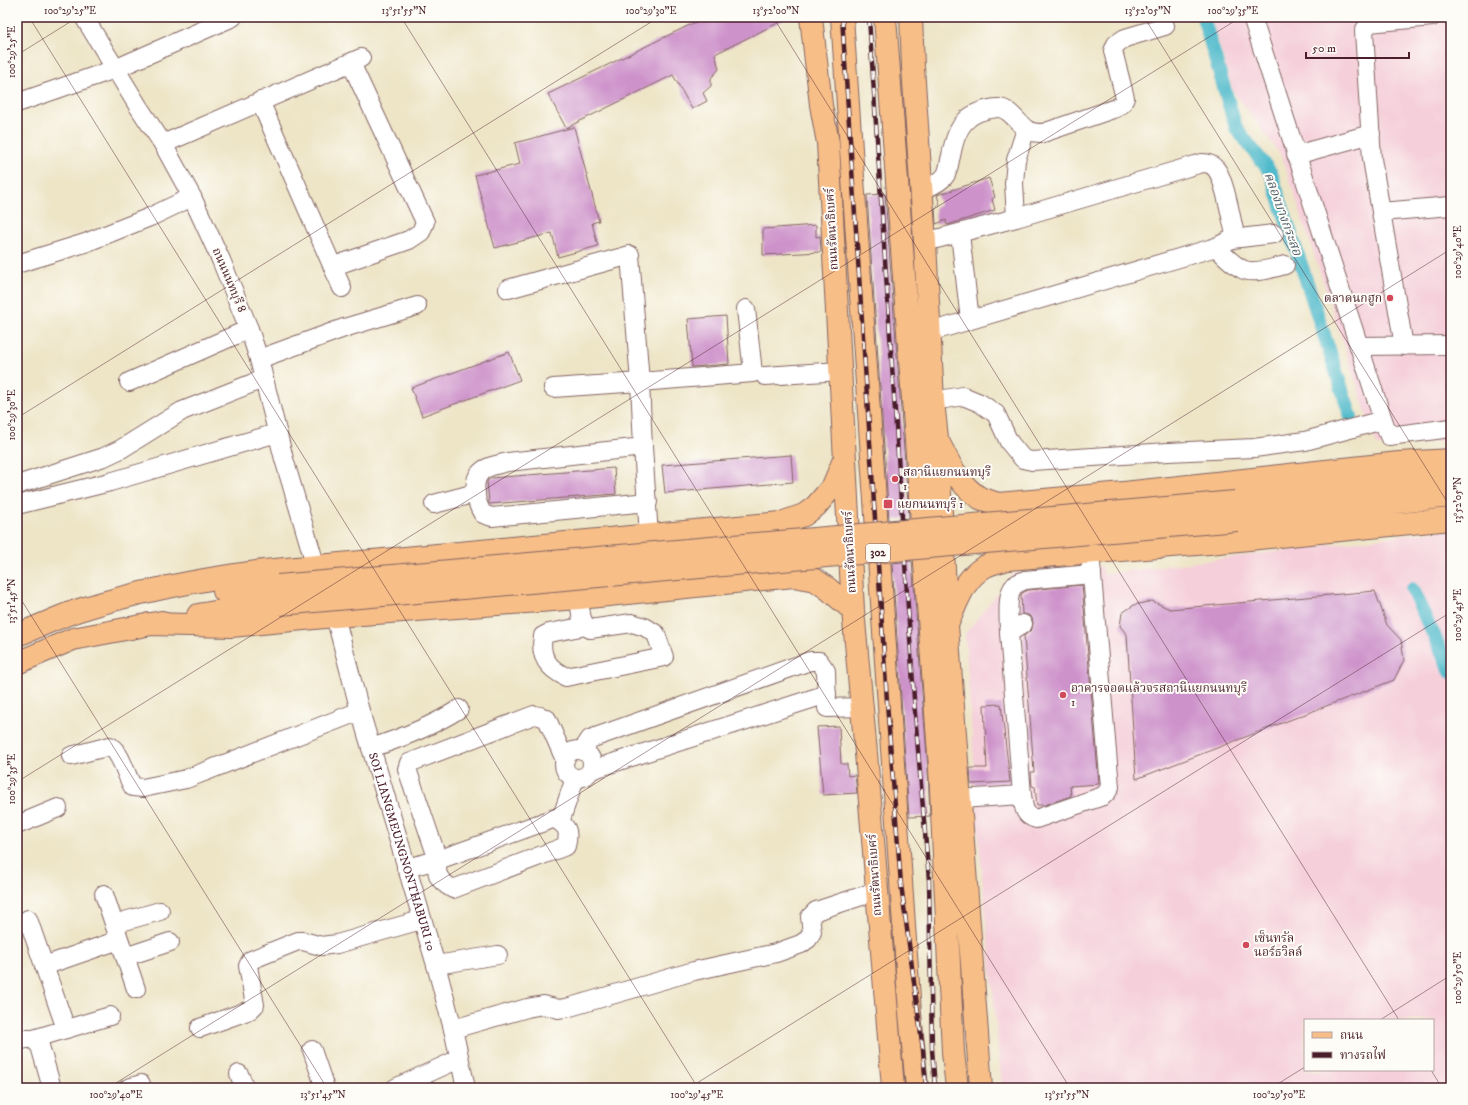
<svg xmlns="http://www.w3.org/2000/svg" width="1468" height="1105" font-family="'IM FELL DW Pica','Noto Serif Thai',serif">
<style>
.built{fill:#f5cfda;fill-rule:evenodd}
.lines{fill:none;stroke-linecap:round;stroke-linejoin:round}
.canal{stroke:#4fbacb;stroke-width:14}
.building{fill:#cd92ca}
.minor-casing{stroke:#836462;stroke-width:20}
.major-casing{stroke:#836462;stroke-width:24}
.minor{stroke:#fff;stroke-width:18}
.major{stroke:#f7be88;stroke-width:22}
.rail-casing{stroke:#4a1f2b;stroke-width:4.5}
.rail{stroke:#fdfcf7;stroke-width:3;stroke-dasharray:9;stroke-linecap:butt}
.major-bridge-casing{stroke:#836462;stroke-width:24;stroke-linecap:butt}
.major-bridge{stroke:#f7be88;stroke-width:22}
.ticks{fill:none;stroke:#4a1f2b;stroke-width:1;stroke-opacity:0.45}
.poi-dot{fill:#d1495b;stroke:#fdfcf7;stroke-width:1.5}
.labels{text-anchor:middle;dominant-baseline:central;stroke-width:4;stroke-linejoin:round;paint-order:stroke}
.shield{fill:#fdfcf7;stroke:#806168;stroke-width:1}
.shield-label{font-size:11px;font-weight:bold;fill:#4a1f2b}
.street-label{font-size:12px;fill:#4a1f2b;stroke:#fdfcf7}
.poi-label{font-size:12px;fill:#4a1f2b;stroke:#fdfcf7;text-anchor:start}
.water-label{font-size:13px;font-style:italic;fill:#4c5d6b;stroke:#fdfcf7}
.neatline{fill:none;stroke:#4a1f2b;stroke-width:1.5}
.ticks-label{font-size:10px;text-anchor:middle;fill:#4a1f2b}
</style>
<rect width="100%" height="100%" fill="#fdfcf7"/>
<filter id="ink" filterUnits="userSpaceOnUse"><feTurbulence type="fractalNoise" baseFrequency=".025" numOctaves="2"/><feDisplacementMap in="SourceGraphic" scale="8" xChannelSelector="R" yChannelSelector="G"/><feConvolveMatrix kernelMatrix="1 2 1 2 8 2 1 2 1" color-interpolation-filters="sRGB"/></filter>
<filter id="wash" filterUnits="userSpaceOnUse"><feTurbulence type="fractalNoise" baseFrequency=".012" numOctaves="4" result="noise"/><feDisplacementMap in="SourceGraphic" scale="16" xChannelSelector="R" yChannelSelector="G"/><feGaussianBlur stdDeviation="0.9" result="paint"/><feColorMatrix in="noise" values="0 0 0 0 0 0 0 0 0 0 0 0 0 0 0 0 0 1.4 0 .05"/><feComposite in="paint" operator="in"/></filter>
<g filter="url(#wash)">
<rect width="100%" height="100%" fill="#eee5c7"/>
<path class="built" d="M1211,17h240v423l-74,6 -95,-289 -49,-66z
M1451,529v559h-449l-22,-235 -15,-219 48,-60 89,-8 2,8zM1305,1020h128v50h-128z"/>
<g class="lines">
<path class="canal" d="M1203,17l33,111 35,45 80,244
M1412,589l39,83"/>
</g>
<g id="blocks">
<path class="building" d="M706,17h84l-75,37 4,15 -8,9v8l-8,7 4,8 -15,8 -19,-34 -107,53 -18,-34z
M574,127l25,94 -7,2 6,23 -40,11 -6,-24 -57,15 -20,-73 45,-11 -5,-21z
M989,178l6,19 -3,2 3,11 -48,15 -1,-5 -10,4 -1,-16 5,-3 -3,-10z
M885,194l24,324 -20,2 -22,-325z
M816,225v12l4,-1 1,16 -58,3v-26z
M726,316l3,48 -37,3 -4,-48z
M509,352l11,28 -98,36 -11,-28z
M791,455l2,27 -128,11 -3,-28z
M614,468l2,26 -126,10 -1,-1 -2,-22 4,-3z
M912,561l16,208 2,47 -21,1 -17,-254z
M1082,585l17,199 -29,2 1,10 -26,9h-8l-2,-18 -3,-1 -1,-14h3l-10,-136 8,-7 1,-6 -1,-5 -4,-3 -6,-1 -1,-18 1,-3 6,-3z
M1375,591l12,34 14,15 3,20 -10,20 -258,99 -9,-144 -7,-9 2,-13 12,-8 18,-4 18,8z
M1001,704l9,78 -39,2 -1,-16h17l-3,-63z
M839,726l2,38h6l1,12 7,-1 2,18 -34,2 -6,-68z"/>
</g>
</g>
<g filter="url(#ink)">
<use href="#blocks" fill-opacity="0" stroke="#836462" stroke-width="1"/>
<g class="lines">
<defs>
<g id="minor">
<path d="M84,17l54,89 25,38 29,53 29,63 28,69 10,30 25,100 32,108"/>
<path d="M1252,17l131,403 6,16 62,-8"/>
<path d="M260,101l82,187"/>
<path d="M17,103l98,-34 118,-52"/>
<path d="M163,144l198,-86"/>
<path d="M1296,155l75,-21"/>
<path d="M922,190c7,-3 18,-7 23,-14 4,-5 4,-14 6,-20 5,-29 15,-45 46,-48 12,-1 20,14 29,21 5,4 11,4 17,4l73,-25 6,-4 3,-6 -12,-47 3,-7 9,-6 40,-12"/>
<path d="M1381,212l70,-6"/>
<path d="M1016,218l-2,-35 2,-23 10,-31"/>
<path d="M960,234l10,86"/>
<path d="M1232,239l42,-5"/>
<path d="M925,242l91,-24 186,-55c6,0 10,1 14,6 9,11 15,50 19,65l-3,5 -16,8 -286,85"/>
<path d="M1216,247c8,8 16,17 26,22 11,6 31,-1 43,-4"/>
<path d="M17,264l68,-21 65,-26 42,-20"/>
<path d="M334,266l75,-26 12,-8 4,-10 -74,-159"/>
<path d="M508,289l122,-34 10,127 113,-9 -7,-64"/>
<path d="M1359,346l92,-1"/>
<path d="M1404,346l-32,-187 -8,-128 5,-8 63,-6"/>
<path d="M259,359l85,-31 73,-22"/>
<path d="M765,376l75,-5"/>
<path d="M129,382l120,-53"/>
<path d="M553,388l87,-6 3,65 6,89"/>
<path d="M933,401l30,-5 17,7 16,11 13,28 14,17 9,2 136,-9 86,-4 51,-7 78,-21"/>
<path d="M643,447l-135,15c-8,2 -21,4 -27,10 -10,9 -5,32 2,42l9,3 156,-15"/>
<path d="M17,485l87,-28 17,-8 61,-38 81,-32"/>
<path d="M434,504l42,-11"/>
<path d="M17,505l93,-23 167,-49"/>
<path d="M579,598c2,11 0,24 11,31l42,-6 13,4 11,7 8,23 -98,20c-18,-9 -27,-20 -23,-41l6,-3 37,-7"/>
<path id="s1" d="M335,616l25,95 76,254 17,64 13,59"/>
<path d="M1023,624l-14,9 13,162c2,12 1,20 14,24l67,-23 4,-4 3,-5 -20,-235"/>
<path d="M1009,633c0,-12 -3,-39 5,-47 3,-3 7,-4 11,-6l67,-6"/>
<path d="M371,748c31,-10 60,-21 88,-39"/>
<circle cx="578" cy="764" r="14"/>
<path d="M582,751l8,-12 220,-78h9l7,10 1,37 35,-1"/>
<path d="M71,756l39,-10c12,8 15,28 23,41l10,1 43,-9 174,-68"/>
<path d="M591,770l236,-76"/>
<path d="M960,799l62,-4"/>
<path d="M560,822l15,-44"/>
<path d="M17,825l41,-17"/>
<path d="M406,868l32,-8 117,-42c12,9 15,12 11,28l-113,43c-14,-8 -18,-14 -15,-29l-31,-91 2,-6 125,-48 6,1 7,3 18,41"/>
<path d="M104,894l32,95"/>
<path d="M28,919l38,110"/>
<path d="M114,924l46,-13"/>
<path d="M125,957l45,-15"/>
<path d="M436,965l62,-10"/>
<path d="M44,966l75,-26"/>
<path d="M200,1028l50,-18 5,-5 -7,-39 3,-6 47,-19h5l18,5 16,-2 84,-24"/>
<path d="M453,1029l74,-21 16,-3 16,4 11,-2 124,-36 82,-18 25,-9 7,-5 4,-7 -2,-15 6,-6 61,-20"/>
<path d="M33,1039l77,-23"/>
<path d="M17,1042l8,-3h8l7,7 12,42"/>
<path d="M312,1050l13,38"/>
<path d="M239,1074l6,14"/>
<path d="M128,1088l13,-4"/>
<path d="M395,1088l64,-29"/>
</g>
<path id="major" d="M811,17l10,88 7,38 25,467 13,143 27,335
M842,17l68,996 7,75
M885,17l55,751 13,284 4,36
M911,17l2,50 12,175 8,159 4,37 10,187 34,463
M940,445c10,20 20,41 40,53 5,2 13,4 18,6l126,-11 275,-30 52,-3
M1235,502l216,-24
M1237,520l214,-24
M224,591l54,-5
M198,615l45,-8 37,-3
M949,620c9,-20 15,-41 35,-53 7,-4 16,-6 24,-8l201,-16 242,-24
M149,624l82,2 104,-10 244,-18 215,-22 21,4 12,8 26,22
M17,635c21,-8 41,-18 62,-25 60,-19 123,-31 185,-39l517,-48 23,-8 12,-9 17,-20 10,-24
M17,663l56,-24 89,-17"/>
</defs>
<use href="#minor" class="minor-casing"/>
<use href="#major" class="major-casing"/>
<use href="#minor" class="minor"/>
<use href="#major" class="major"/>
<defs>
<path id="rail" d="M842,17l46,699 13,168 22,166 3,38
M869,17l46,697 14,166 3,169 3,39"/>
</defs>
<use href="#rail" class="rail-casing"/>
<use href="#rail" class="rail"/>
<defs>
<path id="major-bridge" d="M278,586l957,-84
M280,604l957,-84"/>
</defs>
<use href="#major-bridge" class="major-bridge-casing"/>
<use href="#major-bridge" class="major-bridge"/>
</g>
</g>
<path class="ticks" d="M29,17l669,1071M401,17l669,1071M773,17l626,1003M1144,17l307,491M17,55l61,-38M17,418l642,-401M17,593l310,495M17,782l1224,-765M1380,1020l71,-45M1431,1070l11,18M108,1088l1343,-839M689,1088l762,-476M1271,1088l34,-21"/>
<g class="poi-dot">
<circle cx="1390" cy="298" r="4"/>
<circle cx="895" cy="479" r="4"/>
<rect x="883" y="499" width="10" height="10" rx="2"/>
<circle cx="1063" cy="695" r="4"/>
<circle cx="1246" cy="945" r="4"/>
</g>
<g class="labels">
<rect class="shield" x="866" y="544" width="24" height="18" rx="3"/>
<g class="shield-label">
<text x="878" y="553">302</text>
</g>
<g class="street-label">
<text transform="translate(832 229) rotate(-93)">ถนนรัตนาธิเบศร์</text>
<text transform="translate(229 280) rotate(67)">ถนนนนทบุรี 8</text>
<text transform="translate(850 552) rotate(-93)">ถนนรัตนาธิเบศร์</text>
<text stroke="none"><textPath href="#s1" startOffset="245">SOI LIANGMEUNGNONTHABURI 10</textPath></text>
<text transform="translate(875 875) rotate(-94)">ถนนรัตนาธิเบศร์</text>
</g>
<g class="poi-label">
<text x="1382" y="298" text-anchor="end">ตลาดนกฮูก</text>
<text x="903" y="472">สถานีแยกนนทบุรี<tspan x="903" dy="14">1</tspan></text>
<text x="897" y="504">แยกนนทบุรี 1</text>
<text x="1071" y="688">อาคารจอดแล้วจรสถานีแยกนนทบุรี<tspan x="1071" dy="14">1</tspan></text>
<text x="1254" y="938">เซ็นทรัล<tspan x="1254" dy="14">นอร์ธวิลล์</tspan></text>
</g>
<g class="water-label">
<text transform="translate(1283 214) rotate(70)">คลองบางกระสอ</text>
</g>
</g>
<rect width="1468" height="1105" fill="none" stroke="#fdfcf7" stroke-width="44"/>
<rect x="1304" y="1019" width="130" height="52" fill="#fdfcf7" stroke="#b5a4a5"/>
<rect x="1312" y="1032" width="20" height="6" fill="#f7be88" stroke="#b5a4a5"/>
<text x="1340" y="1039" font-size="12" fill="#4a1f2b">ถนน</text>
<rect x="1312" y="1052" width="20" height="6" fill="#4a1f2b" stroke="#b5a4a5"/>
<text x="1340" y="1059" font-size="12" fill="#4a1f2b">ทางรถไฟ</text>
<path d="M1306 52v6h103v-6" fill="none" stroke="#4a1f2b" stroke-width="2"/>
<text x="1312" y="52" font-size="12" fill="#4a1f2b" stroke="#fdfcf7" stroke-width="3" paint-order="stroke">50 m</text>
<rect x="22" y="22" width="1424" height="1061" class="neatline"/>
<g class="ticks-label">
<text x="70" y="14">100°29'25"E</text>
<text x="404" y="14">13°51'55"N</text>
<text x="651" y="14">100°29'30"E</text>
<text x="776" y="14">13°52'00"N</text>
<text x="1148" y="14">13°52'05"N</text>
<text x="1233" y="14">100°29'35"E</text>
<text transform="translate(11 52) rotate(-90)" y="4">100°29'25"E</text>
<text transform="translate(1457 252) rotate(-90)" y="4">100°29'40"E</text>
<text transform="translate(11 415) rotate(-90)" y="4">100°29'30"E</text>
<text transform="translate(1457 500) rotate(-90)" y="4">13°52'05"N</text>
<text transform="translate(11 601) rotate(-90)" y="4">13°51'45"N</text>
<text transform="translate(1457 615) rotate(-90)" y="4">100°29'45"E</text>
<text transform="translate(11 779) rotate(-90)" y="4">100°29'35"E</text>
<text transform="translate(1457 978) rotate(-90)" y="4">100°29'50"E</text>
<text x="116" y="1098">100°29'40"E</text>
<text x="323" y="1098">13°51'45"N</text>
<text x="697" y="1098">100°29'45"E</text>
<text x="1067" y="1098">13°51'55"N</text>
<text x="1279" y="1098">100°29'50"E</text>
</g>
</svg>
